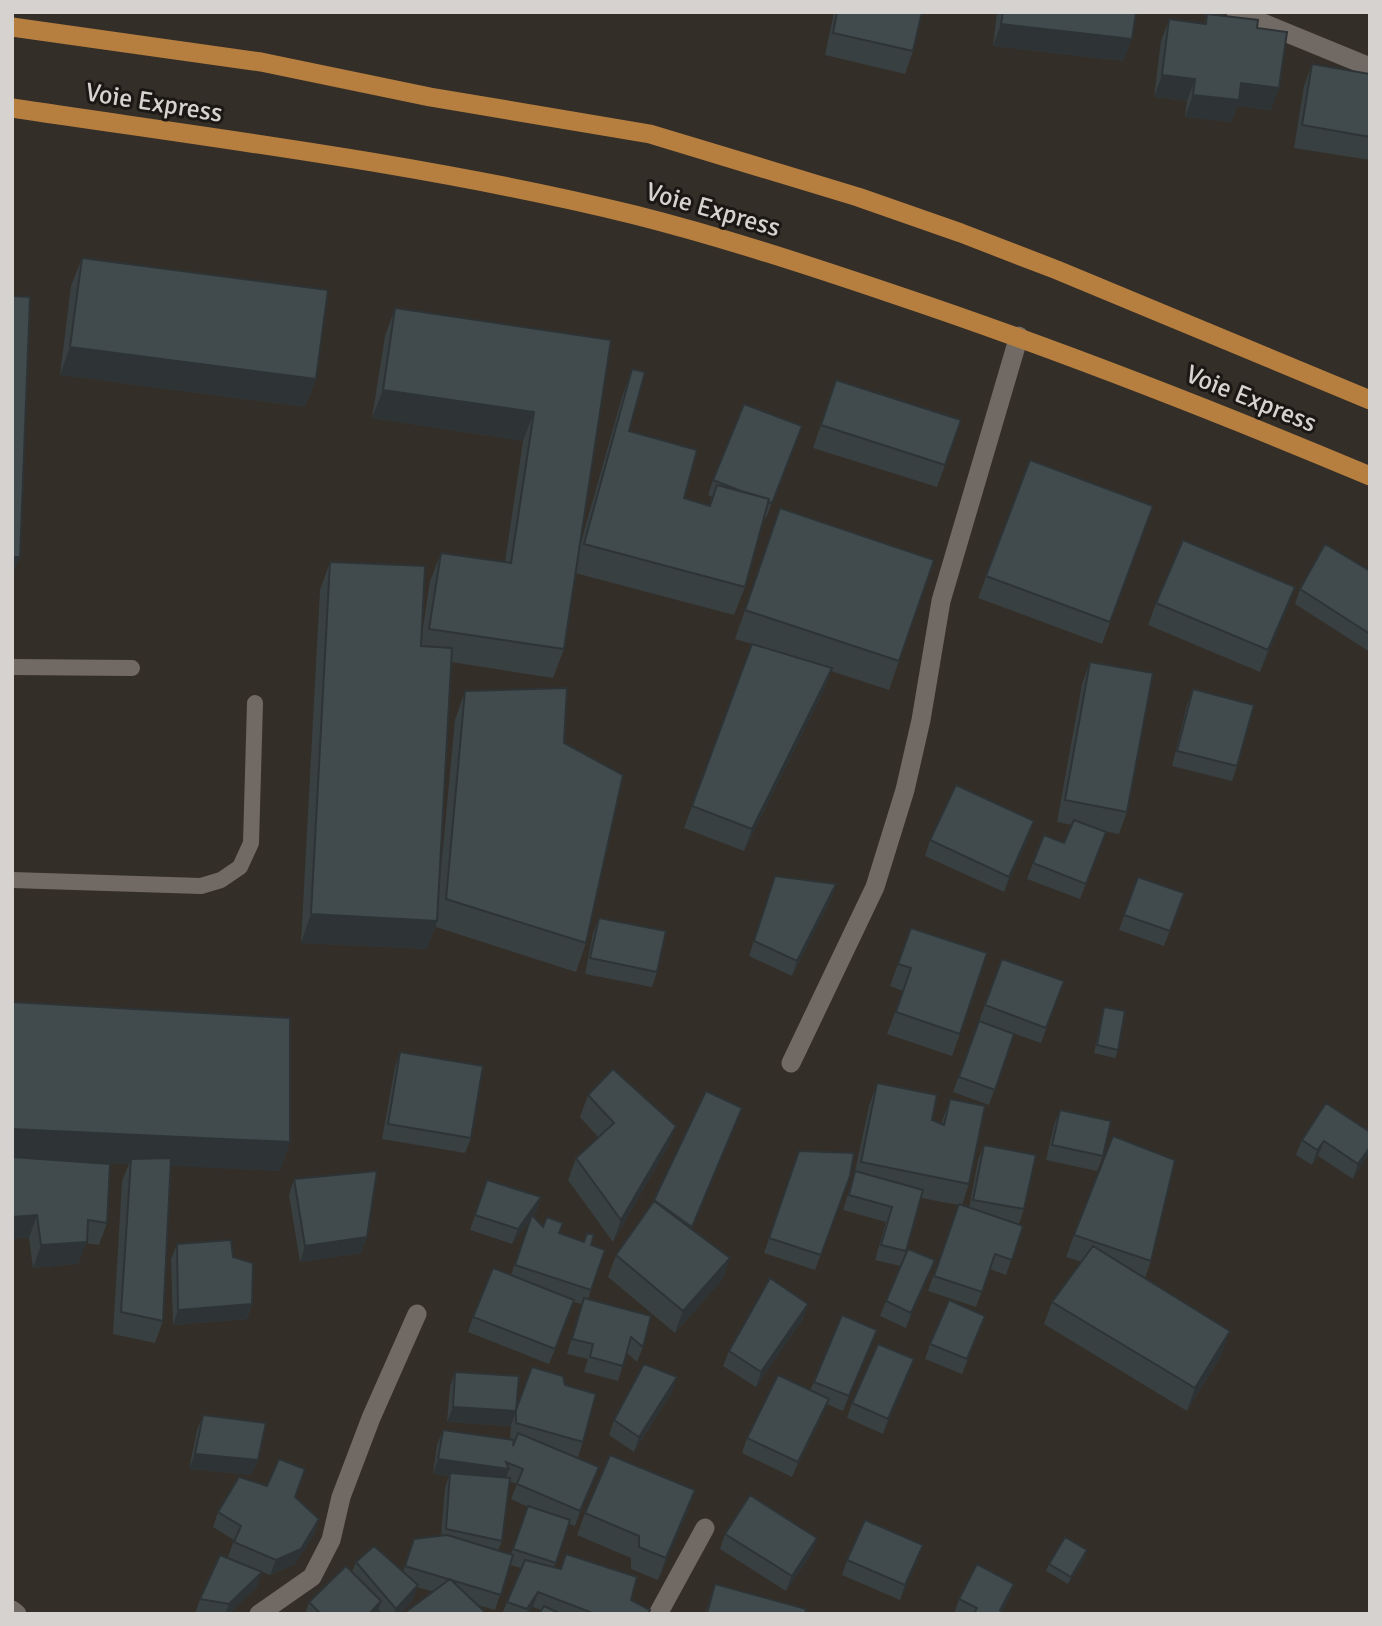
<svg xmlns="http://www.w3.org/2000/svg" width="1382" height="1626" font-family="Signika,sans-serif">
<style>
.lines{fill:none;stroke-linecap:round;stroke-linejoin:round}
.service{stroke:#716a64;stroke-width:16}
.minor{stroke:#716a64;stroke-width:19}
.trunk{stroke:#b67f40;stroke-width:19}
.wall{fill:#384042;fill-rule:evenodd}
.shaded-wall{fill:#2e3436}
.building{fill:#414b4d;stroke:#2e3436;stroke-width:2}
.labels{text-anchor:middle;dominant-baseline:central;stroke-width:6;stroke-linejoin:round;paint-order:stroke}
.street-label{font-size:26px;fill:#d6d2cf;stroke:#1a1714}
</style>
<rect width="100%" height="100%" fill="#342e28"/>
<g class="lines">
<path class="service" d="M12,667l120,1
M12,880l189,6 20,-6 19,-13 11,-24 4,-140"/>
<path class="minor" d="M1236,12l134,55
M791,1063l84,-176 30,-97 16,-70 20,-119 78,-265
M12,1610l5,4
M259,1614l53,-37 19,-37 10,-43 30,-79 46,-104
M658,1614l47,-86"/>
<path class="trunk" d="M12,27l249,35 169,35 220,37 208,63 103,36 96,37 313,130
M12,108c207,31 420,57 623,107 87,22 172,50 258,79 161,54 320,116 477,182"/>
</g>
<path class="wall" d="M834,12h88l-9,39 -8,23 -80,-19z
M997,12h139l-12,49 -131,-15z
M1207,14l50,14 22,60 -8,22 -34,-4 -6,16 -46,-5 2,-16 -33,-4 7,-56 8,-22 35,5z
M1312,64l58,10v86l-76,-12 10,-62z
M82,258l234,121 -11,28 -245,-32 11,-89z
M395,308l216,32 -33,213 44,-156 10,-28 -3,62 55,67 25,8 3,-9 -4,-2 5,-15 89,-54 -36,92 -2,-1 -19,70 -11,28 -159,-42 -11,76 -11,29 -102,-16 -13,238 17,-180 10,-29 99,52 22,200 -10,29 -140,-45v-3l-9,25 -126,-6 19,-353 10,-28 91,79 9,-60 11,-28 64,9 18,-121 -151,-23 13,-82z
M836,380l109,85 -8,22 -124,-39z
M1030,460l123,46 -51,138 -124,-46z
M780,508l119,153 -10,29 -58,-19 -7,19 -80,161 -60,-23 68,-184 -17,-5z
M1370,571v81l-75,-48 5,-15z
M1295,587l-8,22 -27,63 -112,-47 8,-22z
M1090,662l37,150 -8,22 -17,-3 4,1 -26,67 -53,-20 6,-16 31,-20 8,-18 -15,-3 25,-138z
M1193,689l44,77 -5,15 -60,-15 15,-61z
M1029,836l-25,56 -79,-36 5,-16z
M775,876l61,8 -5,15 -39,77 -43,-20z
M1138,877l46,16 -20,53 -45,-16z
M599,918l58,54 -5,15 -67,-13 8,-41z
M911,928l49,106 -8,22 -65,-22 16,-43 -13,-5z
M1002,959l62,22 -23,62 -62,-22z
M12,1002l278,140 -10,29 -110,-6 -7,156 -8,22 -42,-9 9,-153 7,-17 -80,-4 58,63 -8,22 -13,-2 -8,21 -45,4 -4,-30z
M1104,1007l14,43 -3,8 -21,-5 8,-38z
M979,1021l35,13 -25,71 -36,-13z
M400,1052l71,86 -6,15 -83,-14 13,-72z
M877,1083l55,37 9,4 9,-25 19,85 -7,21 7,3 9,-48 6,-15 40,64 -5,15 4,2 -17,49 -16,-6 -14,38 -48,-16 31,-86 -38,-7 -15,53 -5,15 -26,-6 11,-38 -43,-12 12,-39 14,-65z
M588,1095l88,31 -9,22 -54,94 -45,-62 8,-22 22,-21 -18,-20z
M742,1108l-50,121 38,29 -8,22 -47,53 -67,-56 8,-22z
M1060,1110l43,46 -6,15 -51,-11 8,-35z
M1370,1132l-17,47 -35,-23 -6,9 -16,-10 6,-15z
M799,1151l51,25 -35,94 -51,-17z
M294,1179l73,58 -6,16 -61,9 -11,-67z
M487,1180l54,17 -5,15 -3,4 10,11 62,23 -17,49 55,48 -6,15 -10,-9 -9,28 -34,-9 4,-13 -21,-5 15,-50 -8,-2 -25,62 -81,-32 5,-15 38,-42 19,-55 -18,24 -42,-14z
M1074,1235l77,26 -6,17 77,76 -35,57 -143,-87 8,-22 30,-40 -16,-5z
M177,1244l56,13 19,47 -5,15 -74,6 -2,-66z
M929,1275l-23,53 -26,-12 6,-15z
M985,1316l-23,58 -37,-15 5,-15z
M803,1319l-47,68 -33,-21 6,-15z
M877,1330l-34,81 -16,-7 -4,10 -31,63 -50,-24 5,-15 63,-48 4,-8z
M914,1359l-31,75 -36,-16 5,-15z
M455,1372l61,38 49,-25 18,57 -5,15 -6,-1 27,11 -24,59 -6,-2 -15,43 7,2 5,-15 65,46 18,14h-110l2,-4 -8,-3 -5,7h-26l19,-46 -11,-3 -15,45 -78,-23 -5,14 -12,13h-18l-4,-5 -1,5h-72l4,-12 43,-30 4,-10 47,10 11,-33 27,-3 4,-48 4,-12 -16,-2 4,-29 6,-15 70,16 2,-6 -5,-2 1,-12 -64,-4 3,-35zM509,1481l8,3 -6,15 17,8 -17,47 -13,-3 4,-10z
M672,1392l-38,60 -25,-17 5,-15z
M203,1415l49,60 -63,-6 8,-39z
M267,1486l28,11 24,22 -5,16 -19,29 -25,11 -42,-18 6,-17 -21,-13 5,-15z
M695,1490l-8,23 -29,67 -27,-11v-11l-54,-23 8,-22z
M725,1534l92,4 -5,15 -26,38 -66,-42z
M923,1545l-23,55 -58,-25 5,-15z
M1085,1558l-17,26 -22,-13 3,-7z
M715,1584l90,30h-100z
M1014,1584l-6,15 -6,12 5,3h-53l5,-15z
M257,1587l-28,27h-34l5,-15z"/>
<path class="shaded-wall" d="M1001,24l131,15 -8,22 -131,-15z
M1162,75l33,4 -8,22 -33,-4z
M1241,83l38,5 -8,22 -34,-4 -6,16 -46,-5 8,-22z
M70,347l246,32 -11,28 -245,-32z
M383,390l151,22 -11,29 -151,-23z
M12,557h8l-8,20z
M1295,587l-8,22 -27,63 8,-22z
M832,668l-8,22 -80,161 8,-22z
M1034,821l-5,15 -25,56 5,-15z
M836,884l-5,15 -39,77 5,-15z
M311,914l126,7 -10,28 -126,-6z
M742,1108l-5,15 -51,119 6,-15z
M676,1126l-9,22 -54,94 8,-22z
M12,1129l278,13 -10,29 -150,-7 1,-5 -2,5 -117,-6z
M1324,1141l-6,15 -6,9 5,-15z
M1370,1147v6l-17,26 5,-15z
M541,1197l-5,15 -24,32 6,-15z
M37,1215l-8,23 -17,1v-22z
M367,1237l-6,16 -61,9 5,-16z
M87,1242l-9,22 -45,4 8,-23z
M730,1258l-8,22 -47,53 8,-22z
M935,1260l-6,15 -23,53 5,-15z
M252,1304l-5,15 -74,6 5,-15z
M808,1304l-5,15 -47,68 5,-15z
M877,1330l-5,15 -29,66 6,-15z
M1230,1331l-8,23 -35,57 8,-23z
M914,1359l-5,16 -26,59 5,-15z
M677,1377l-5,15 -38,60 5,-15z
M829,1399l-6,15 -31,63 6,-15z
M453,1407l63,4 -5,15 -64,-4z
M195,1454l63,6 -6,15 -63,-6z
M438,1459l71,10 -5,15 -54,-11 -1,3 -16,-2z
M599,1467l-5,15 -19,44 5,-15z
M695,1490l-8,23 -29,67 8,-22z
M319,1519l-5,16 -19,29 -25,11 6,-15z
M817,1538l-5,15 -26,38 6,-15z
M923,1545l-5,15 -18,40 5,-15z
M1087,1550l-2,8 -17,26 3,-7z
M262,1572l-5,15 -28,27h-4l4,-10z
M1014,1584l-6,15 -8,15v-4z
M418,1585l-6,16 -12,13h-6l2,-5z
M538,1592l-5,15 -5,7h-2z
M381,1601l-4,13h-8z"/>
<path class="building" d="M837,12h85l-9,39 -80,-18z
M1003,12h133l-4,27 -131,-15z
M1207,14l51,6 -1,8 30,4 -8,56 -38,-5 -2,17 -46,-5 2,-16 -33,-4 7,-56 37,5z
M1312,64l58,10v63l-68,-12z
M82,258l246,32 -12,89 -246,-32z
M12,296l18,1 -10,260h-8z
M395,308l216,32 -47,309 -135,-20 12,-76 70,10 23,-151 -151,-22z
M632,369l13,3 -16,59 68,19 -13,48 26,8 7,-21 52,14 -24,88 -161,-43z
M836,380l125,40 -16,45 -124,-40z
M744,404l58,22 -30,77 -4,-1 1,-3 -28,-8 -28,-11z
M1030,460l123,46 -43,116 -124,-46z
M780,508l154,52 -35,101 -154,-51z
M1183,540l112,47 -27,63 -112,-47z
M1325,544l45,27v63l-70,-45z
M330,562l95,4 -4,80 31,2 -15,273 -126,-7z
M752,644l80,24 -80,161 -60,-23z
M1090,662l63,11 -26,139 -62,-12z
M567,688l-3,55 59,32 -37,168 -140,-44 19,-208z
M1193,689l61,16 -17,61 -60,-15z
M956,785l78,36 -25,56 -79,-37z
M1074,820l32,12 -20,52 -53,-21 11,-28 20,8z
M775,876l61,8 -39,77 -43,-20z
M1138,877l46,16 -14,38 -46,-16z
M599,918l67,13 -9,41 -67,-14z
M911,928l76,25 -27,81 -64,-22 15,-44 -13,-4z
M1002,959l62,22 -18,47 -61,-23z
M12,1002l278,16v124l-278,-13z
M1104,1007l21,4 -7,39 -21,-5z
M979,1021l35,13 -19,56 -36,-13z
M400,1052l83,14 -12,72 -83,-14z
M613,1069l63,57 -55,94 -45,-62 38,-35 -26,-28z
M877,1083l60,12 -5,25 12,5 6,-26 35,7 -16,78 -108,-22z
M706,1091l36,17 -50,119 -38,-27z
M1326,1103l44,29v15l-12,17 -34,-23 -7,9 -15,-10z
M1060,1110l51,11 -8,35 -51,-11z
M1113,1136l62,24 -24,101 -77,-26z
M984,1145l52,10 -12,54 -51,-9z
M799,1151l55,2 -4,23 -29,79 -52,-17z
M12,1157l98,7 -3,59 -19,-3 -1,22 -46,3 -4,-30 -25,2z
M171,1158l-8,163 -42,-9 10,-153z
M377,1171l-10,66 -62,9 -11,-67z
M855,1171l68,19 -17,61 -25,-6 11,-38 -43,-12z
M487,1180l54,17 -23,32 -43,-14z
M654,1201l76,57 -47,53 -67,-56z
M959,1204l64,22 -11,34 -17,-6 -13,38 -48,-16z
M532,1215l11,12 4,-10 16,6 -4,10 25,9 3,-9 7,2 -3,10 14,5 -14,40 -76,-25z
M231,1240l2,17 20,6 -1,41 -74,6 -1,-66z
M1093,1246l137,85 -35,57 -143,-86z
M908,1249l27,11 -24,53 -25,-12z
M493,1268l81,32 -19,49 -82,-32z
M770,1278l38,26 -47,68 -32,-21z
M584,1298l67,18 -8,31 -12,-10 -8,29 -33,-9 3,-13 -21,-5z
M949,1300l36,16 -18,43 -37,-15z
M842,1315l35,15 -28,66 -35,-14z
M878,1344l36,15 -26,60 -36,-16z
M644,1364l33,13 -38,60 -25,-17z
M532,1367l31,9 2,9 31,9 -13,48 -67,-19v-12l-63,-4 2,-35 64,4 -3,34z
M778,1375l51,24 -31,63 -51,-24z
M203,1415l63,8 -8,37 -63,-6z
M443,1430l71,10 -1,6 5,-13 81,34 -19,44 -63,-27 6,-15 -17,-7 3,7 -71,-10z
M610,1455l85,35 -29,68 -27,-11v-11l-54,-23z
M279,1459l26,10 -10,28 24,22 -18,30 -25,11 -42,-18 7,-16 -23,-14 21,-35 28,9z
M450,1473l60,5 -8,63 -56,-12z
M750,1495l67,43 -25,38 -67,-42z
M528,1506l42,14 -14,43 -43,-14z
M865,1520l58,25 -18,40 -58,-25z
M447,1535l66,20 -12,40 -96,-29 9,-27z
M1065,1537l22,13 -16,27 -22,-13z
M374,1546l44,39 -22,24 -40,-47z
M566,1554l71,23 -6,23 19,10 -2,4h-53l-57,-22 -11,17 -20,-7 18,-42 36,9z
M220,1555l42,17 -33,32 -29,-5z
M977,1564l37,20 -14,26 7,4h-33l3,-6 -18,-9z
M346,1566l35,35 -12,13h-48l-12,-12z
M450,1579l37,35h-84z
M715,1584l91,25 -1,5h-98z
M544,1606l17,8h-22z"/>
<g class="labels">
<g class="street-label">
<text transform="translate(154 103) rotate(9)">Voie Express</text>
<text transform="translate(713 210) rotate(16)">Voie Express</text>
<text transform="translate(1251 399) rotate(22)">Voie Express</text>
</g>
</g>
<rect width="1382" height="1626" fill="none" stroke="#d6d2cf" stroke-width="28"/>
</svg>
